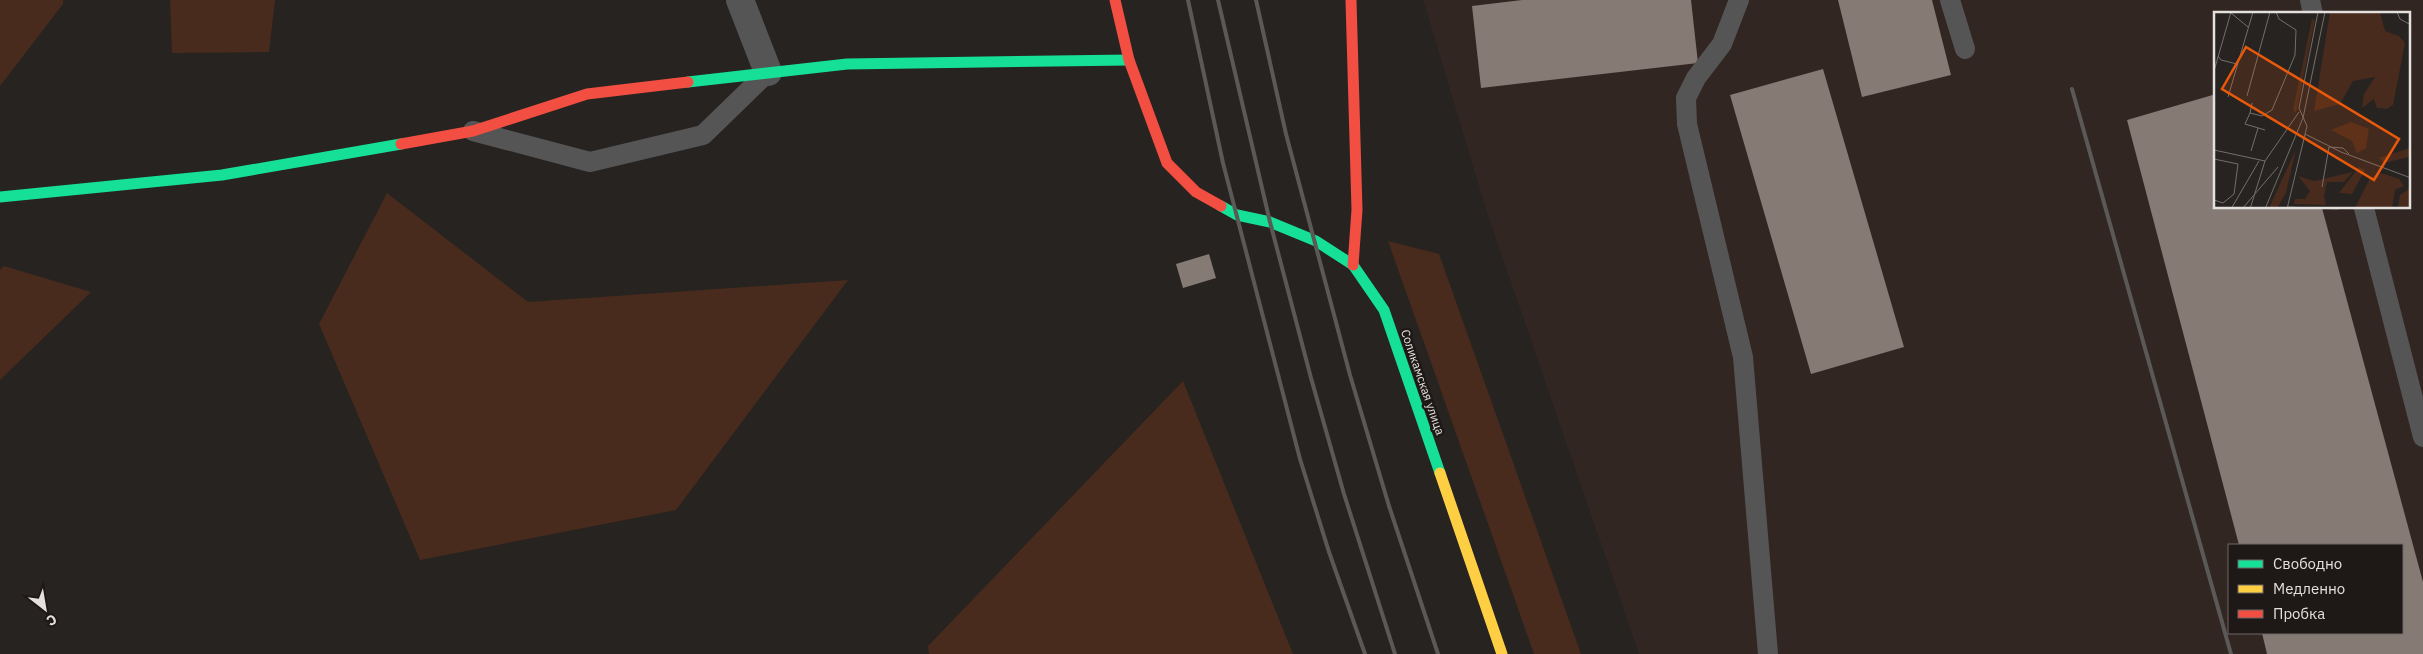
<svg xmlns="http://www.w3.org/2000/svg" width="2423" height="654" font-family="'IBM Plex Sans',sans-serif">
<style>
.built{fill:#312621;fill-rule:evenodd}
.green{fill:#482b1c}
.building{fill:#867a74}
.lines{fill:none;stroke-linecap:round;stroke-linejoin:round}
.lane{stroke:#565556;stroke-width:20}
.street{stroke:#565556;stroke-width:28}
.fast{stroke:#16e098;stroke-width:11}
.slow{stroke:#ffcf43;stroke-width:11}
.jam{stroke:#f24e42;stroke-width:11}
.rail{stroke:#5b5958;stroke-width:4}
.labels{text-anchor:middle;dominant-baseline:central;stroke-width:5;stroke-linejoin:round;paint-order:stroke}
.street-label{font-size:12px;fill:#e4e0de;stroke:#1e1816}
.inset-road{fill:none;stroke:#726f6d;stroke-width:1}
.view{fill:#e8590c;fill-opacity:0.15;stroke:#e8590c;stroke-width:2.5}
.inset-edge{fill:none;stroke:#e4e0de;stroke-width:2.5}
</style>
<rect width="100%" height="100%" fill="#262321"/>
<path class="built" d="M1423,0h1000v654h-784l-153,-444zM2216,14h193v194h-193zM2229,545h173v88h-173z"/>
<path class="green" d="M0,0h63v4l-63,82z
M170,0h105l-6,52 -97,1z
M387,193l141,109 320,-22 -172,230 -256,50 -101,-236z
M1388,241l51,13 142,400h-47z
M4,266l87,26 -91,88v-110z
M1183,381l110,273h-364l-1,-8z"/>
<path class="building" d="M1522,0h169l7,63 -217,25 -9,-82z
M1838,0h94l19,75 -89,22z
M1823,69l81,278 -93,27 -81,-279z
M2216,94v114h106l101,374v72h-156l-5,-21h140v-88h-163l-112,-425z
M1209,254l7,24 -33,10 -7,-24z"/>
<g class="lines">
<path class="lane" d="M1739,0l-17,44 -26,34 -10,20 1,26 56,233 25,297
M1950,0l15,49
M2310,0l3,14
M473,131l117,31 113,-27 65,-63
M2364,208l59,229"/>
<path class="street" d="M740,0l28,72"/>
<path class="fast" d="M688,82l159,-18 282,-4
M0,197l222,-22 179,-31
M1221,206l16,9 33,7 46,19 37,24 31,45 56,163"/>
<path class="slow" d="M1440,473l62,181"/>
<path class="jam" d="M1115,0l14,60 38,103 29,29 25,14
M1351,0l6,210 -4,55
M401,144l72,-13 114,-37 101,-12"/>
<path class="rail" d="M1188,0l35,163 77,296 29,93 36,102
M1218,0l52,222 41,156 33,116 51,160
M1256,0l30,134 64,241 39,131 49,148
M2072,89l159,565"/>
</g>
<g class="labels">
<g class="street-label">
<text transform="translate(1423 382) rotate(71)">Соликамская улица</text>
</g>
</g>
<g transform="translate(2214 12)">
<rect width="196" height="196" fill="#262321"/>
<path d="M116,0h50l5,19 14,5 6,7 -12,62 -6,4 -10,-1 -3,-9 -12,9 2,-14 11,-17 -22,4 -13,23 -26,7zM98,7l3,1 -19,93 -3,-3zM137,110l18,7 -3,19 -9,5 -5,-12 -21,-11zM196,136l-1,9 -25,6 -5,-5zM82,137l-10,44 -9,15h-8zM145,155l6,3 -13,24 -13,-1zM139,160l-9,10h-17l-3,14 2,9 -32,-1 1,-5h10l5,-8 -12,-15 16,5zM167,161l18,6 5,7 -9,4 -3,18h-37l15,-30zM196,176v20h-12l2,-13z" fill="#482b1c"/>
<path class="inset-road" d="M183,0l3,7 11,6M17,1l17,14M4,44l3,4 16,4M0,59l17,-59M33,84l23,-84M14,85l25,-85M38,91l-2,10 12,3 10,-6 23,-55 1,-25 -17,-11 -3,-7M36,101l-5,11 20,6M91,122l36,18 70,26M0,138l51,11 34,-49M37,139l7,-23M0,147l24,5 -4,30 -11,9 -9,-3M108,175l7,-40 14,1 6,6M74,195l50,2M17,197l28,-48M28,197l36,-42M36,197l15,-48M51,197l38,-91 22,-106M73,197l20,-83 -8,-18 19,-96"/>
<path class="view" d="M32,35l153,92 -25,41 -152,-91z"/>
<rect width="196" height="196" class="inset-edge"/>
</g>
<rect x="2228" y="544" width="175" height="90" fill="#1e1816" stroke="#6d6866"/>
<rect x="2238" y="560" width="25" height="8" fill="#16e098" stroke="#6d6866"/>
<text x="2273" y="569" font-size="15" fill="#e4e0de">Свободно</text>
<rect x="2238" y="585" width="25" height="8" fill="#ffcf43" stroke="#6d6866"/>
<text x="2273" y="594" font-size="15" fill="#e4e0de">Медленно</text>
<rect x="2238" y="610" width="25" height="8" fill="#f24e42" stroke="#6d6866"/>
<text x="2273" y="619" font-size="15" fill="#e4e0de">Пробка</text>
<g transform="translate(45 609) rotate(149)" stroke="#1e1816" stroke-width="4" paint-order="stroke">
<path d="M0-4L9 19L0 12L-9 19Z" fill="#e4e0de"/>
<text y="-8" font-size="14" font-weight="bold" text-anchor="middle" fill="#e4e0de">С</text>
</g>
</svg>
